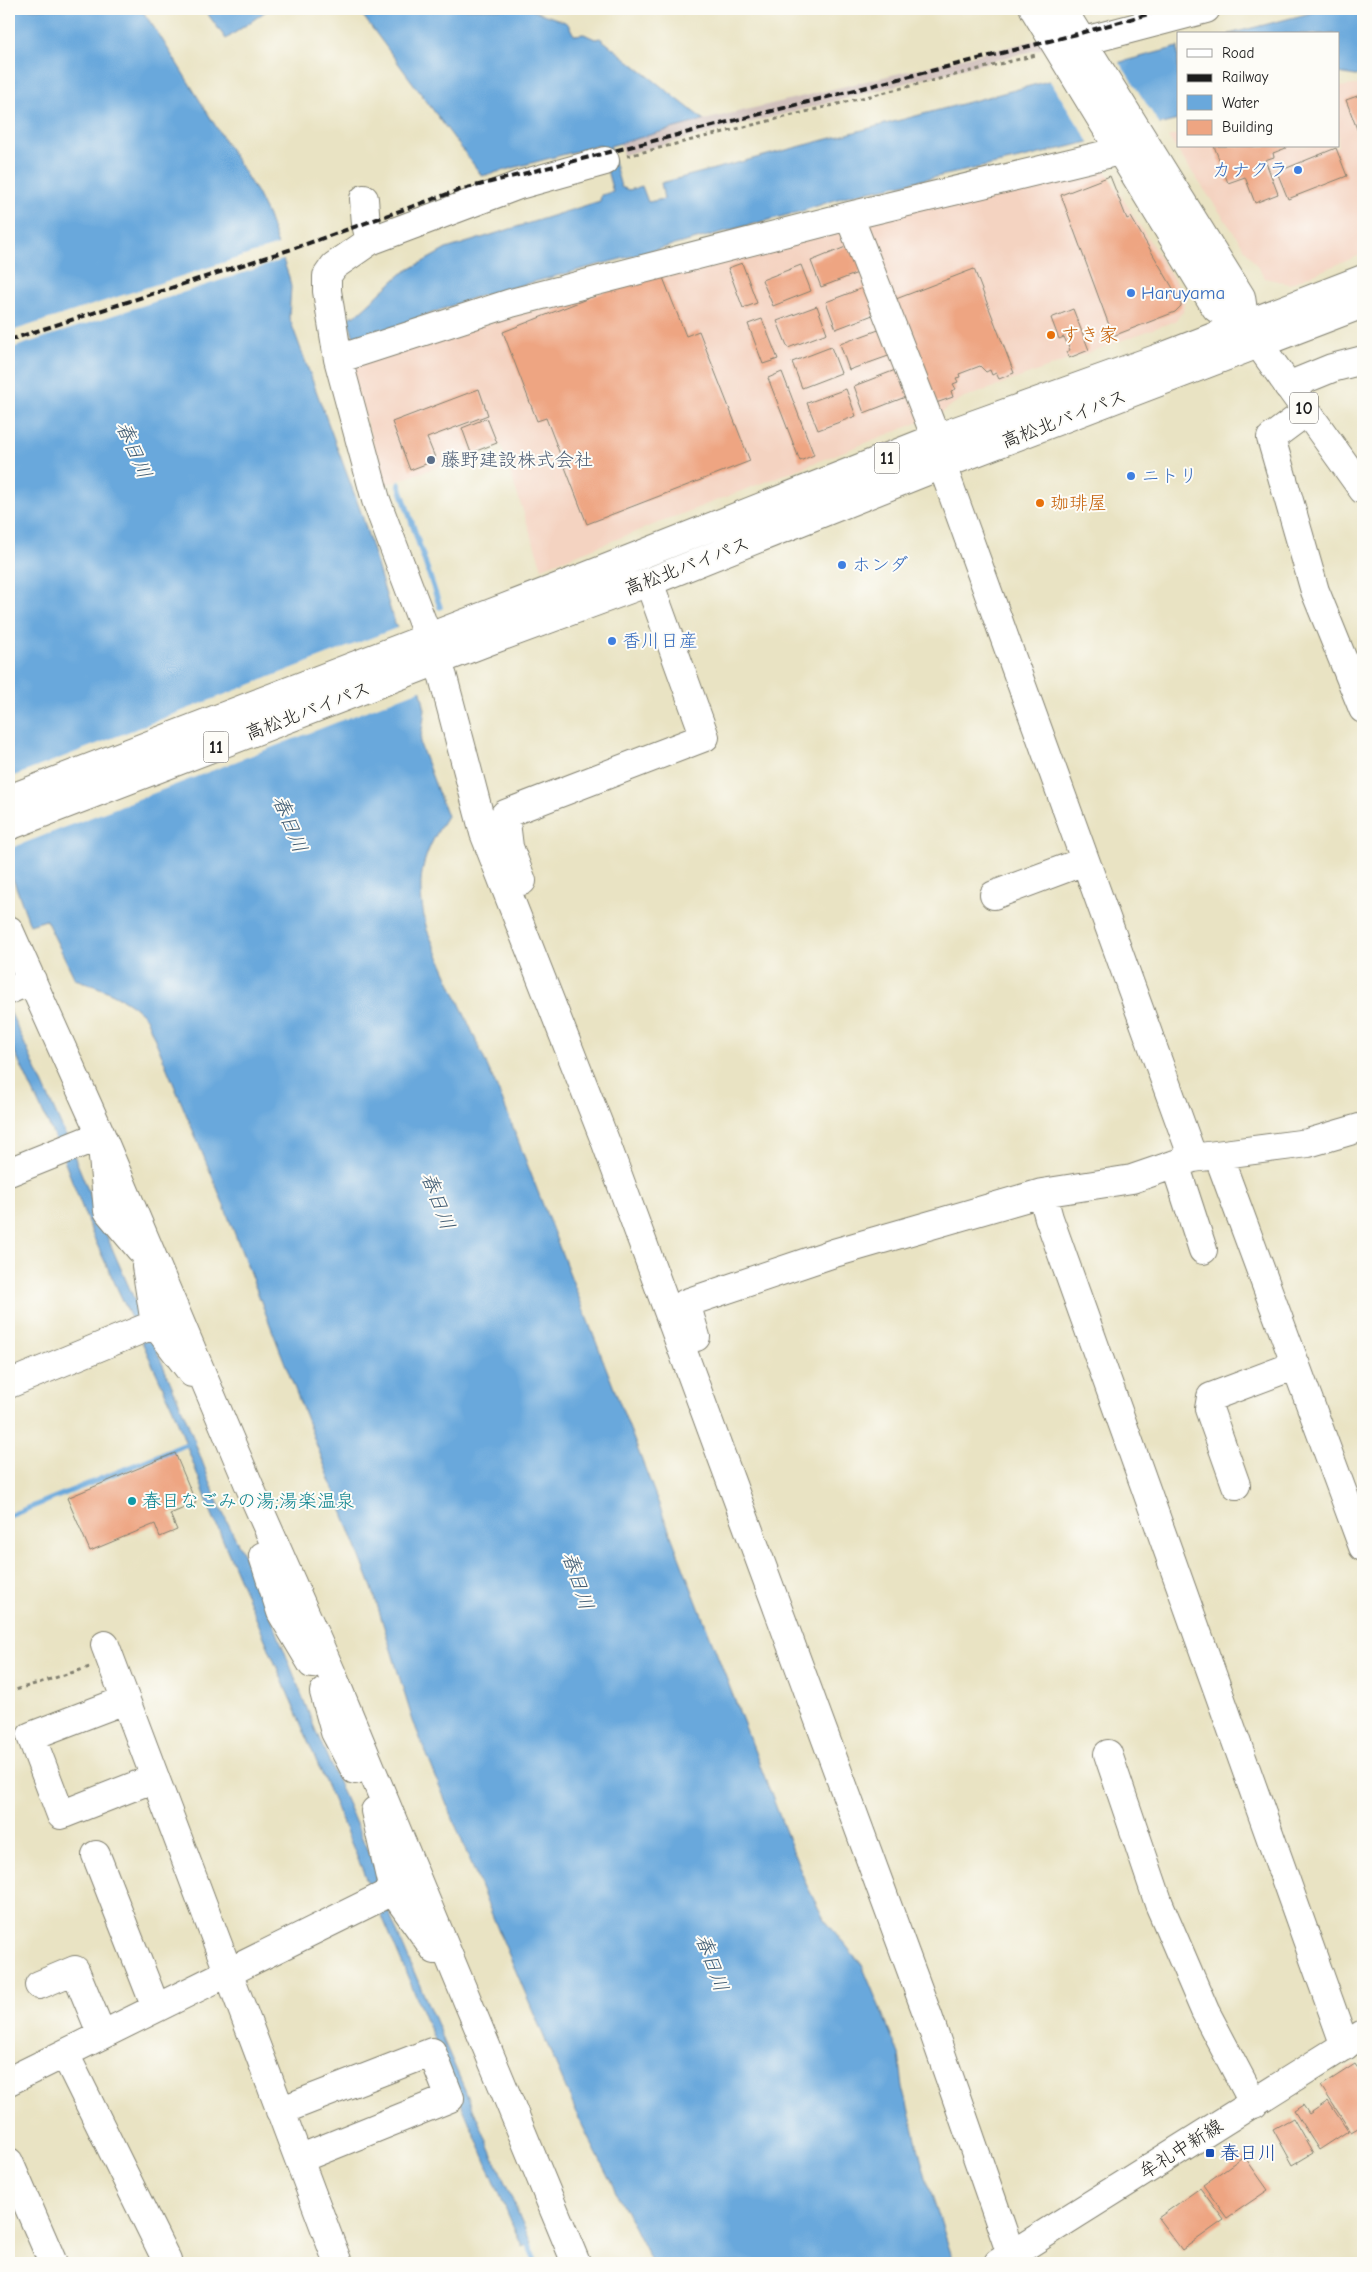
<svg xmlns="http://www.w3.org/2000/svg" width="1372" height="2272" font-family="'Comic Neue','Klee One',sans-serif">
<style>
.built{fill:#f4d3c1}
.industrial{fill:#d0c0bc}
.water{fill:#69a8dc;stroke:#42627c}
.pier{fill:#e9e3c3}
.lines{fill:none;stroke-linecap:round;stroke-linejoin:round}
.stream{stroke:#69a8dc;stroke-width:5.5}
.building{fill:#eea582}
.minor-casing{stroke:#828070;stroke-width:30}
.major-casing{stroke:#828070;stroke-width:30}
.highway-casing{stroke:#828070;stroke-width:30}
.path{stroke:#828070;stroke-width:3;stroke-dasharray:4 4;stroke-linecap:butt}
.minor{stroke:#fff;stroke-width:28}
.major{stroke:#fff;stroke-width:28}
.highway{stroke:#fff;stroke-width:28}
.rail{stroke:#1c1c1c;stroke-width:4;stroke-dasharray:8 4;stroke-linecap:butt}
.shop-dot{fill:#3f7fe0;stroke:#fdfcf7;stroke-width:2}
.food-dot{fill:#e8710a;stroke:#fdfcf7;stroke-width:2}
.service-dot{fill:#5c6f8a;stroke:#fdfcf7;stroke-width:2}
.culture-dot{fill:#0f9aa8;stroke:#fdfcf7;stroke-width:2}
.transit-dot{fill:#1a4fb4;stroke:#fdfcf7;stroke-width:2}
.labels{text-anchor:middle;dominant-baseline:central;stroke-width:4;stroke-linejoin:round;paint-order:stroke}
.shield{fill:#fdfcf7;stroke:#605f5e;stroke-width:1}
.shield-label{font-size:18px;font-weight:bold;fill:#1c1c1c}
.shop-label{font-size:19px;fill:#366cbe;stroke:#fdfcf7;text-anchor:start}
.food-label{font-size:19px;fill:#c56008;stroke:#fdfcf7;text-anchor:start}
.street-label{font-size:19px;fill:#1c1c1c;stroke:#fdfcf7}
.service-label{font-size:19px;fill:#4e5e75;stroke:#fdfcf7;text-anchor:start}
.culture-label{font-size:19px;fill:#0d838f;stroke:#fdfcf7;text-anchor:start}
.transit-label{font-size:19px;fill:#164399;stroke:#fdfcf7;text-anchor:start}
.water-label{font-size:20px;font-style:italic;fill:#3f5b72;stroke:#fdfcf7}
</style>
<rect width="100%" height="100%" fill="#fdfcf7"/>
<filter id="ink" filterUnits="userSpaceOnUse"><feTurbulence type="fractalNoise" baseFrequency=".02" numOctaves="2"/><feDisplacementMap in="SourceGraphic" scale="10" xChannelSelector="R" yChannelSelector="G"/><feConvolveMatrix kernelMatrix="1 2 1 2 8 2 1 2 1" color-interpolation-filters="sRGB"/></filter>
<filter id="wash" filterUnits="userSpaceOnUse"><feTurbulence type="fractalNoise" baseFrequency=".0096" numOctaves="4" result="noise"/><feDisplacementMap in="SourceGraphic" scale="20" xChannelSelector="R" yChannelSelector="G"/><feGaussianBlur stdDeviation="1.12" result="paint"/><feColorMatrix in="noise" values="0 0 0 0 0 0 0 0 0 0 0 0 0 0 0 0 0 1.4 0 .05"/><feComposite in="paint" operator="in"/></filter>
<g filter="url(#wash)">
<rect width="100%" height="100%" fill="#e9e3c3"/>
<path class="built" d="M1363,84v170l-74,30 -24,-6 -97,-141 10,-3v12h160v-59z
M1099,161l86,136 -2,14 -8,10 -216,79 -19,14 -84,-194z
M848,222l77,198 -383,148 -41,-123 -116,40 -34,-115 13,-12z"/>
<path class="industrial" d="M1075,31l-19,14 -433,110 -3,-13 84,-22z"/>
<path class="water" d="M9,9h132l19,27 97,157 11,23 21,61 2,10 -2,30 73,198 30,100 29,76 4,19 -5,34 27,72c-27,43 -32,64 -20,114l75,169 304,785 18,35 38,46 37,89 4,33 20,80 31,96h-302l-72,-142 -83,-194 -84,-206 -41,-133 -153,-395 -73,-175c-19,-21 -45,-30 -71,-39l-29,-59 -16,5 -21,-57z
M204,9h65l-43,30z
M358,9h170l35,12 5,3 6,11 10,-1 11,5 5,-1 104,82 -94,26 11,41 8,3 13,-4 6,16 16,-3 -3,-16 517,-136v73l-163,40 -168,36 -48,16 -326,86 -115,42 -5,-5 -5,-16 4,-4 2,2 47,-43 45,-25 154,-48 1,-6 12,-3 -13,-47 -118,31z
M1326,9h37v65l-7,2 -18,-3v-39h-109z
M9,1009l60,134 36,89 80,184 33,87 40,81 57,145 64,148 14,46 138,320 -9,4 -310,-733 -39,-105 -79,-171 -35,-91 -50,-107z"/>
<path class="pier" d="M1118,60l44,68 -71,17 -43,-67z
M281,244l5,15 -277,90v-17z
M399,627l24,62 -414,160v-71z"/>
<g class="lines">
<path class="stream" d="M399,484l41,123
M9,1516l183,-74
M525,2238l11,25"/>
</g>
<g id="blocks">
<path class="building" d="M1363,94v51l-17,-45z
M1214,146h71l1,2 -13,5 1,4 -9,3 13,34 -23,9 -10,-26 -17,6z
M1336,148l11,28 -59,23 -11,-27z
M1110,176l17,43 4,-2 50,85v4l-6,6 -62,24 -52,-141z
M853,244l10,27 -42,16 -10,-26z
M742,263l15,40 -14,5 -15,-40z
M801,265l10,26 -38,15 -11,-26z
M974,269l40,104 -15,6 -3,-6 -4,2 -2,-5 -4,2 -6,-6 -21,8 1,3 -4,1 2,4 -5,2 3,5 -5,2 2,6 -17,6 -40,-104z
M660,270l26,66 13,-5 51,130 -163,63 -41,-106 -9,3 -34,-89z
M868,286l10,27 -42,16 -10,-27z
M817,306l10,27 -39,15 -11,-27z
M1073,309l16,41 -20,8 -3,-6 4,-2 -6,-13 -5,2 -8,-21z
M762,319l16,40 -15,5 -15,-40z
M884,328l10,26 -45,16 -9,-26z
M831,347l10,26 -39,15 -10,-26z
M898,369l10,27 -44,17 -10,-27z
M782,372l32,83 -14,6 -32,-83z
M479,389l9,26 -61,23 9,22 -26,10 -18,-48z
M846,389l10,27 -38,14 -11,-27z
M487,418l10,25 -26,10 -9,-25z
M175,1453l21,50 -26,11 7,16 -17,7 -5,-13 -65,27 -23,-53z
M1355,2064l8,12v49l-12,7 -30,-46z
M1328,2101l20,30 -29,19 -25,-39 9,-6 6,9z
M1293,2118l20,35 -20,12 -20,-36z
M1244,2156l24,34 -41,28 -24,-33z
M1200,2188l24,32 -42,30 -24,-32z"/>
</g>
</g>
<g filter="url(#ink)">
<use href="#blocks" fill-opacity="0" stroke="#828070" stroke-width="1"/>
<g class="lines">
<defs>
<path id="minor" d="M1034,9l182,299 29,16
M1062,9l179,288 4,27
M1065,46l141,-37
M605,161l-86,24 -149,56 -36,25 -7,10v15l11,68 38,141 67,177 41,156 122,310 322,873 86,247
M364,199l2,25 4,17
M849,216l87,222
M338,359l173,-56 338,-87 271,-65 25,-8
M1288,386l44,-18 31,-8
M1306,412l-35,26 44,153 48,118
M942,465l251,693
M522,881l-13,-34 -4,-33 200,-77 -56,-155
M994,895l91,-34
M9,930l92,205 153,362 78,177 244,589
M9,990l23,-10
M1218,1155l145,392
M1175,1164l28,86
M9,1172l92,-37 7,76 32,38
M1042,1193l7,25 296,828
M146,1266l9,58 37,49
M696,1337l-10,-34 148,-50 208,-60 90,-14 61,-21 115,-15 55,-16
M9,1384l146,-60
M1236,1485l-27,-76 2,-12 85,-32
M263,1556l18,56 31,52
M105,1645l233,618
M324,1692l11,40 20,38
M125,1700l-94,36 30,79 94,-37
M1108,1754l51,150 46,107 49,93
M375,1811l18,80 42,59
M96,1855l60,153
M39,1985l36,-15 27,65
M65,2054l102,207
M9,2081l384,-190
M280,2111l152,-59 18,46 -151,61
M9,2162l44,101"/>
<path id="major" d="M1245,325l118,165
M998,2263l365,-229"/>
<path id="highway" d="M9,799l568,-219 359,-142 231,-83 196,-76
M9,826l480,-185 160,-59 293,-117 421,-161"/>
</defs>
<use href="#minor" class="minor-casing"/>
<use href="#major" class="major-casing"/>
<use href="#highway" class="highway-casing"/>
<path class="path" d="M627,156l409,-101
M9,1692l81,-25"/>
<use href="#minor" class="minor"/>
<use href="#major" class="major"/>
<use href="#highway" class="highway"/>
<path class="rail" d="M9,340l283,-91 167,-59 618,-156 89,-25"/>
</g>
</g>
<g class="shop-dot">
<circle cx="1298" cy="170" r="5"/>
<circle cx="1131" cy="293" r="5"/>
<circle cx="1131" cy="476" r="5"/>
<circle cx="842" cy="565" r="5"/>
<circle cx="612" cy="641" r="5"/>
</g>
<g class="food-dot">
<circle cx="1051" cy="335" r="5"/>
<circle cx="1040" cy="503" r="5"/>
</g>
<circle class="service-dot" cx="431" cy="460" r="5"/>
<circle class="culture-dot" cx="132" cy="1501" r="5"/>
<rect class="transit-dot" x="1205" y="2148" width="10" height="10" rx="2.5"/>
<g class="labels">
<g class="shield">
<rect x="1290" y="392.5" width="28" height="31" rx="4"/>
<rect x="874.5" y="442.5" width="25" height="31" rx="4"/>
<rect x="203.5" y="731.5" width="25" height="31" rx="4"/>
</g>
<g class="shield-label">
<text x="1304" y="408">10</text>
<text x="887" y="458">11</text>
<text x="216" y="747">11</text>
</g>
<g class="shop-label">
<text x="1288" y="170" text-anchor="end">カナクラ</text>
<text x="1141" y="293">Haruyama</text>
<text x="1141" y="476">ニトリ</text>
<text x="852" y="565">ホンダ</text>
<text x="622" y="641">香川日産</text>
</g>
<g class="food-label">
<text x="1061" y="335">すき家</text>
<text x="1050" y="503">珈琲屋</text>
</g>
<g class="street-label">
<text transform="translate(1064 419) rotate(-21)">高松北バイパス</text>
<text transform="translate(687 566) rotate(-21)">高松北バイパス</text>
<text transform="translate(308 711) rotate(-21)">高松北バイパス</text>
<text transform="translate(1181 2149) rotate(-32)">牟礼中新線</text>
</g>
<g class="service-label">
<text x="441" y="460">藤野建設株式会社</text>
</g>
<g class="culture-label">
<text x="142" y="1501">春日なごみの湯;湯楽温泉</text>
</g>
<g class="transit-label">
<text x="1220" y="2153">春日川</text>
</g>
<g class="water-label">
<text transform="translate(134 450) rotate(67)">春日川</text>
<text transform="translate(290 824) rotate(68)">春日川</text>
<text transform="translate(438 1201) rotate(69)">春日川</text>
<text transform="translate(578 1581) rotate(72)">春日川</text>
<text transform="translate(712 1963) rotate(70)">春日川</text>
</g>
</g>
<rect width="1372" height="2272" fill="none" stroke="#fdfcf7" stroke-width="30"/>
<rect x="1177" y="32" width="162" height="115" fill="#fdfcf7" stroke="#a3a29f"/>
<rect x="1187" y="49" width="25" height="8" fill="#ffffff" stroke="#a3a29f"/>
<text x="1222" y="58" font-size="15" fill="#1c1c1c">Road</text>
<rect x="1187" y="74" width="25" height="8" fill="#1c1c1c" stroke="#a3a29f"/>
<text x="1222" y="82" font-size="15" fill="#1c1c1c">Railway</text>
<rect x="1187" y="95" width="25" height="15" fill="#69a8dc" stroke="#a3a29f"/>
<text x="1222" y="108" font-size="15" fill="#1c1c1c">Water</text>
<rect x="1187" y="120" width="25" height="15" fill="#eea582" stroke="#a3a29f"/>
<text x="1222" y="132" font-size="15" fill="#1c1c1c">Building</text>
</svg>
